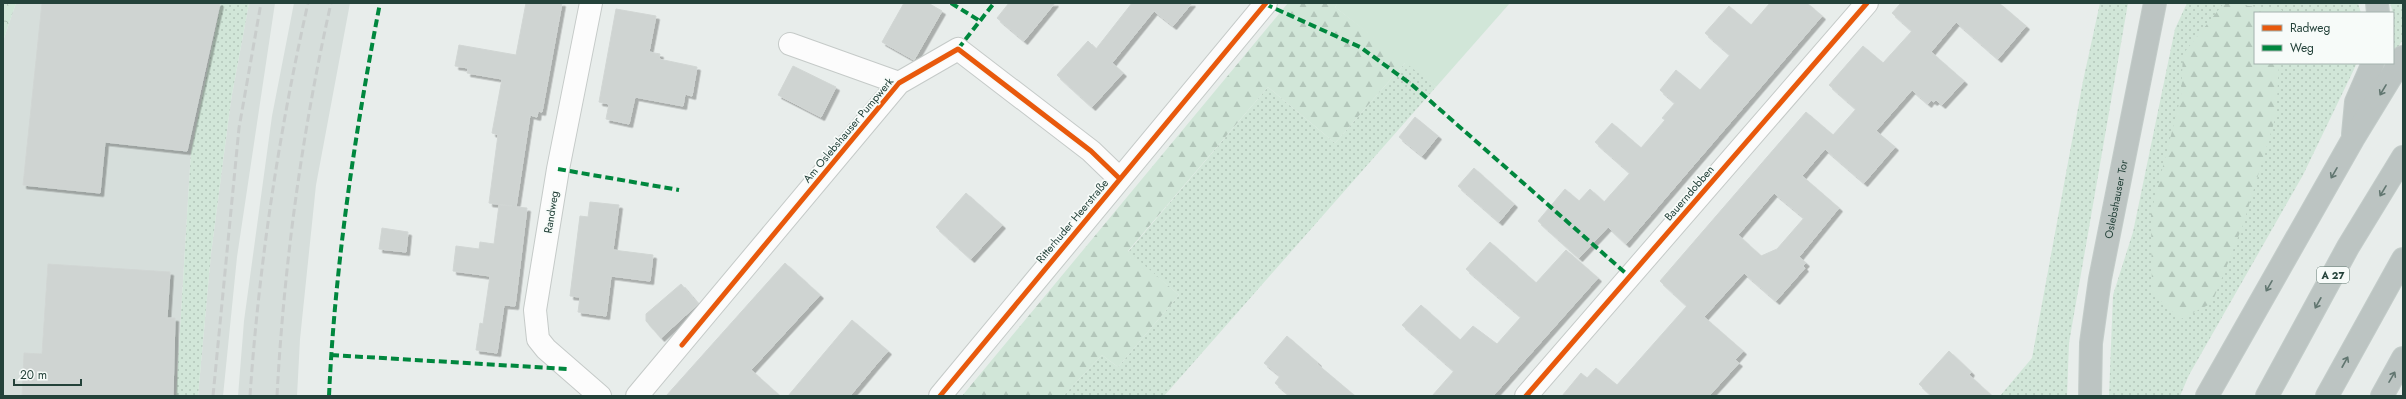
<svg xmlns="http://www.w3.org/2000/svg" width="2406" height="399" font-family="Jost,sans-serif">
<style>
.built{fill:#d6dedb}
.grass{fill:url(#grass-dots)}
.forest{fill:url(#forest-firs)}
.park{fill:url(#park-crowns)}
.garden{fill:#d1e6d8}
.building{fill:#cfd4d2;stroke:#d1d6d4;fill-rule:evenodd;filter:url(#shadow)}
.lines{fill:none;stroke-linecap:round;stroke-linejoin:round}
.minor-casing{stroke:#c5cac8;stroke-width:24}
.highway-casing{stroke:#c3ccc9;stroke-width:24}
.minor{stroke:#fcfcfc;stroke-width:22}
.highway{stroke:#bcc4c2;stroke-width:22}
.rail{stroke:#c9cdcc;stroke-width:3;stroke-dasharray:8 4;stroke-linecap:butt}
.quiet{stroke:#00873e;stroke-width:4;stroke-dasharray:8 4;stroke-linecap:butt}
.cycleway-casing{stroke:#f7fbf9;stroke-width:8}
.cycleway{stroke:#e8590c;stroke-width:5}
.oneway{stroke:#617670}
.labels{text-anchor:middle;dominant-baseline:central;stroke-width:3.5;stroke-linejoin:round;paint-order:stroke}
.shield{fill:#f7fbf9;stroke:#637a73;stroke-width:1}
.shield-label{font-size:10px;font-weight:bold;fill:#24423a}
.street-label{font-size:11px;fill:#24423a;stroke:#f7fbf9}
</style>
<defs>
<pattern id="grass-dots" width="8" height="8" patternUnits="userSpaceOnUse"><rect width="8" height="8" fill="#d1e6d8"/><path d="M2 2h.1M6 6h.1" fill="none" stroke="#b3c6ba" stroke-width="1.8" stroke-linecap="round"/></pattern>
<pattern id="forest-firs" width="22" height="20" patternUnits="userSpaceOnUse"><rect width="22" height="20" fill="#d1e6d8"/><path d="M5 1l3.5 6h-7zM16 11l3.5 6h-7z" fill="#b3c6ba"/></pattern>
<pattern id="park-crowns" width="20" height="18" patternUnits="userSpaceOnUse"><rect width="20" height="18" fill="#d1e6d8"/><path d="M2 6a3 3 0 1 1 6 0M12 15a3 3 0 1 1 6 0" fill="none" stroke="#b3c6ba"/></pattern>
<filter id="shadow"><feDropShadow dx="3.5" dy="3.5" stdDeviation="0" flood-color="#0004"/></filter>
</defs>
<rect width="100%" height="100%" fill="#e8edeb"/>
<path class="built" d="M16,3h205l-30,148 -15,245h-173v-355z
M249,3h26l-38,254 -14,139h-25l13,-142 20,-154z
M294,3h56l-34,182 -16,154 -3,57h-59l6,-75 28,-205z"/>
<path class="grass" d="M221,3h28l-18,97 -20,154 -13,142h-22l15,-245z
M2100,3h28l-59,340 -2,53h-67l32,-38 51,-277z
M2187,3h171l3,10h-106v50h102l-54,112 -114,200 -9,21h-71l4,-101 20,-63 42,-203z
M2390,3h13v36l-7,12 -3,-1v-37z
M1406,62l30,25 -272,309h-101l39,-41 16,12 61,-72 -51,-43 140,-165 67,56z"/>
<path class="forest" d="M1288,3h50l-3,4 71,55 -71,81 -67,-56 -140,164 51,44 -61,72 -16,-12 -39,41h-101z
M2224,3l58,7v3h-27v50h24l-3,53 -33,109 -31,78 -31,16 -29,-26 -1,-80 30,-117 2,-42z"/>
<path class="park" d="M3,3h13l-13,38z"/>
<path class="garden" d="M1338,3h172l-74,84 -101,-80z"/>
<path class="building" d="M42,3h178l-33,148 -82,-9 -5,51 -77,-8z
M526,3h36l-20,109 -4,-1 -1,6 -7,-2 -14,92 11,1 -12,98 -11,-1 -7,48 -21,-3 4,-27 3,1 7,-48 -37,-5 3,-25 23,3 1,-7 14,2 5,-39 13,1 -23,-3 9,-68 -6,-2 10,-54 -35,-6 1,-5 -13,-2 4,-21 57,10z
M904,3h24l14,8 -28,49 -32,-18z
M1009,3h46l-31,38 -27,-23z
M1132,3h60l-19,23 -19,-15 -42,52 11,10 -31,34 -35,-32 31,-34 8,8z
M1770,3h37l15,13 -196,228 -18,-17 -29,31 -41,-37 27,-32 14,12 11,-12 14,13 26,-29 -35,-31 17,-19 29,25 24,-28 -3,-2 13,-15 -15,-13 16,-20 24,20 30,-35 -25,-22 24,-27 22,19z
M1901,3h98l27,23 -28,33 -42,-37 -25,30 33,29 -22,24 -6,-5 -2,2 -3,-2 -3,4 -16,-14 -36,41 19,16 -31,36 -39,-34 -23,27 37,32 -40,49 7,6 -3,3 2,2 -29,33 -32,-28 -40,44 39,34 -8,9 4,3 -30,33h-147l19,-23 6,5 9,-10 21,17 70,-79 -27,-25 146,-169 27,23 23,-26 -27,-24 34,-39 20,17 29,-32 -20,-18zM1774,193l30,25 -27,31 -16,7 -23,-21z
M616,9l40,7 -7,36 11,2 -1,5 38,8 -5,29 -7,-2 -2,12 -48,-9 -6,27 -23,-5 3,-15 -10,-2z
M793,66l43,21 -15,30 -43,-22z
M1415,117l23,19 -16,20 -23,-19z
M1474,168l40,36 -15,18 -41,-36z
M966,193l36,32 -31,34 -35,-32z
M590,202l29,3 -6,45 40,5 -3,26 -39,-5 -5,40 -28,-4 2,-15 -10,-1 10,-80 8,1z
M382,228l26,4 -2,20 -27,-3z
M1490,242l46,41 30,-33 32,28 -105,118h-61l22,-25 -52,-46 19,-20 39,35 13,-14 24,18 24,-27 -55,-48z
M785,263l35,32 -69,75 29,26h-114z
M48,264l122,8 -3,46h8l-2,78h-151l2,-43 18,1z
M681,284l17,20 -37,34 -15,-17v-7z
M852,320l36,31 -13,15 -25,30h-62z
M1287,336l31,27 -1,1 38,32h-65l-15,-13 5,-7 -16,-13z
M1949,351l22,21 -2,3 23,21h-60l-13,-12z"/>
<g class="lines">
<defs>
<path id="minor" d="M591,3l-33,166 -23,141 3,29 8,10 54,47
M790,44l109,39
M637,396l262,-313 59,-34 133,102 29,28
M940,396l326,-393
M1526,396l341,-393"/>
<g id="highway">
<path d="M2377,3l1,10"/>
<path d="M2353,134l3,-32 17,-39"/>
<path id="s1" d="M2090,396l1,-53 9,-64 55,-276"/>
<path d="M2207,396l146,-257 50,-82"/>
<path d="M2267,396l81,-149 55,-90"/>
<path d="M2327,396l76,-137"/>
<path d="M2382,396l21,-38"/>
</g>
</defs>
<use href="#minor" class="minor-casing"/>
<use href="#highway" class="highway-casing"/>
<use href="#minor" class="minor"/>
<use href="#highway" class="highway"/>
<path class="rail" d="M213,396l26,-268 22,-125
M250,396c9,-132 29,-264 58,-393
M277,396c7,-132 25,-264 54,-393"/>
<path class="quiet" d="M951,3l29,18
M1265,4l95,43 51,37 219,193
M958,49l36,-46
M558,169l121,21
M331,355l237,14
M329,396c6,-132 26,-263 51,-393"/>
<defs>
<path id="cycleway" d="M682,345l217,-262 59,-34 133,102 29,28
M940,396l326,-393
M1526,396l341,-393"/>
</defs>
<use href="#cycleway" class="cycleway-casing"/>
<use href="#cycleway" class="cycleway"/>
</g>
<defs><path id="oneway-shaft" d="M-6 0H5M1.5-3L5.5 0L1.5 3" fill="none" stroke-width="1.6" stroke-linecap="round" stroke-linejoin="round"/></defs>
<g class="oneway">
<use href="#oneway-shaft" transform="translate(2383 90) rotate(121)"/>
<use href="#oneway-shaft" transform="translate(2334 173) rotate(120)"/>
<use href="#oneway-shaft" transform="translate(2383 191) rotate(121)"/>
<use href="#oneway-shaft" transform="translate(2269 286) rotate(120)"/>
<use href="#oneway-shaft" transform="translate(2318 303) rotate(119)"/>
<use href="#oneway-shaft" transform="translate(2345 362) rotate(-61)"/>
<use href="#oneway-shaft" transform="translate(2392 377) rotate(-60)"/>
</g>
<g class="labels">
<rect class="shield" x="2317" y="267" width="32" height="16" rx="3"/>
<g class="shield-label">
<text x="2333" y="275">A 27</text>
</g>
<g class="street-label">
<text transform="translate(848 130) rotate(-50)">Am Oslebshauser Pumpwerk</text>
<text transform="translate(1689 193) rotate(-49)">Bauerndobben</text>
<text stroke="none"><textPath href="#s1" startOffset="199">Oslebshauser Tor</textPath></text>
<text transform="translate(551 212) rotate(-81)">Randweg</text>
<text transform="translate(1072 221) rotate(-50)">Ritterhuder Heerstraße</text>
</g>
</g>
<rect width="2406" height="399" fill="none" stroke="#24423a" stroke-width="8"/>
<rect x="2254" y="12" width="140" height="52" fill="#f7fbf9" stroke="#a3b1ad"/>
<rect x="2262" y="25" width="20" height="6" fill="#e8590c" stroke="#a3b1ad"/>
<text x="2290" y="32" font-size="12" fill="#24423a">Radweg</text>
<rect x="2262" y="45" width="20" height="6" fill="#00873e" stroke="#a3b1ad"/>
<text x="2290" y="52" font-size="12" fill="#24423a">Weg</text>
<path d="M14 379v6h67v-6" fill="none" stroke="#24423a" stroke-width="2"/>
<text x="20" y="379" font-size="12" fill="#24423a" stroke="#f7fbf9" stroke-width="3" paint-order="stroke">20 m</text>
</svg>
